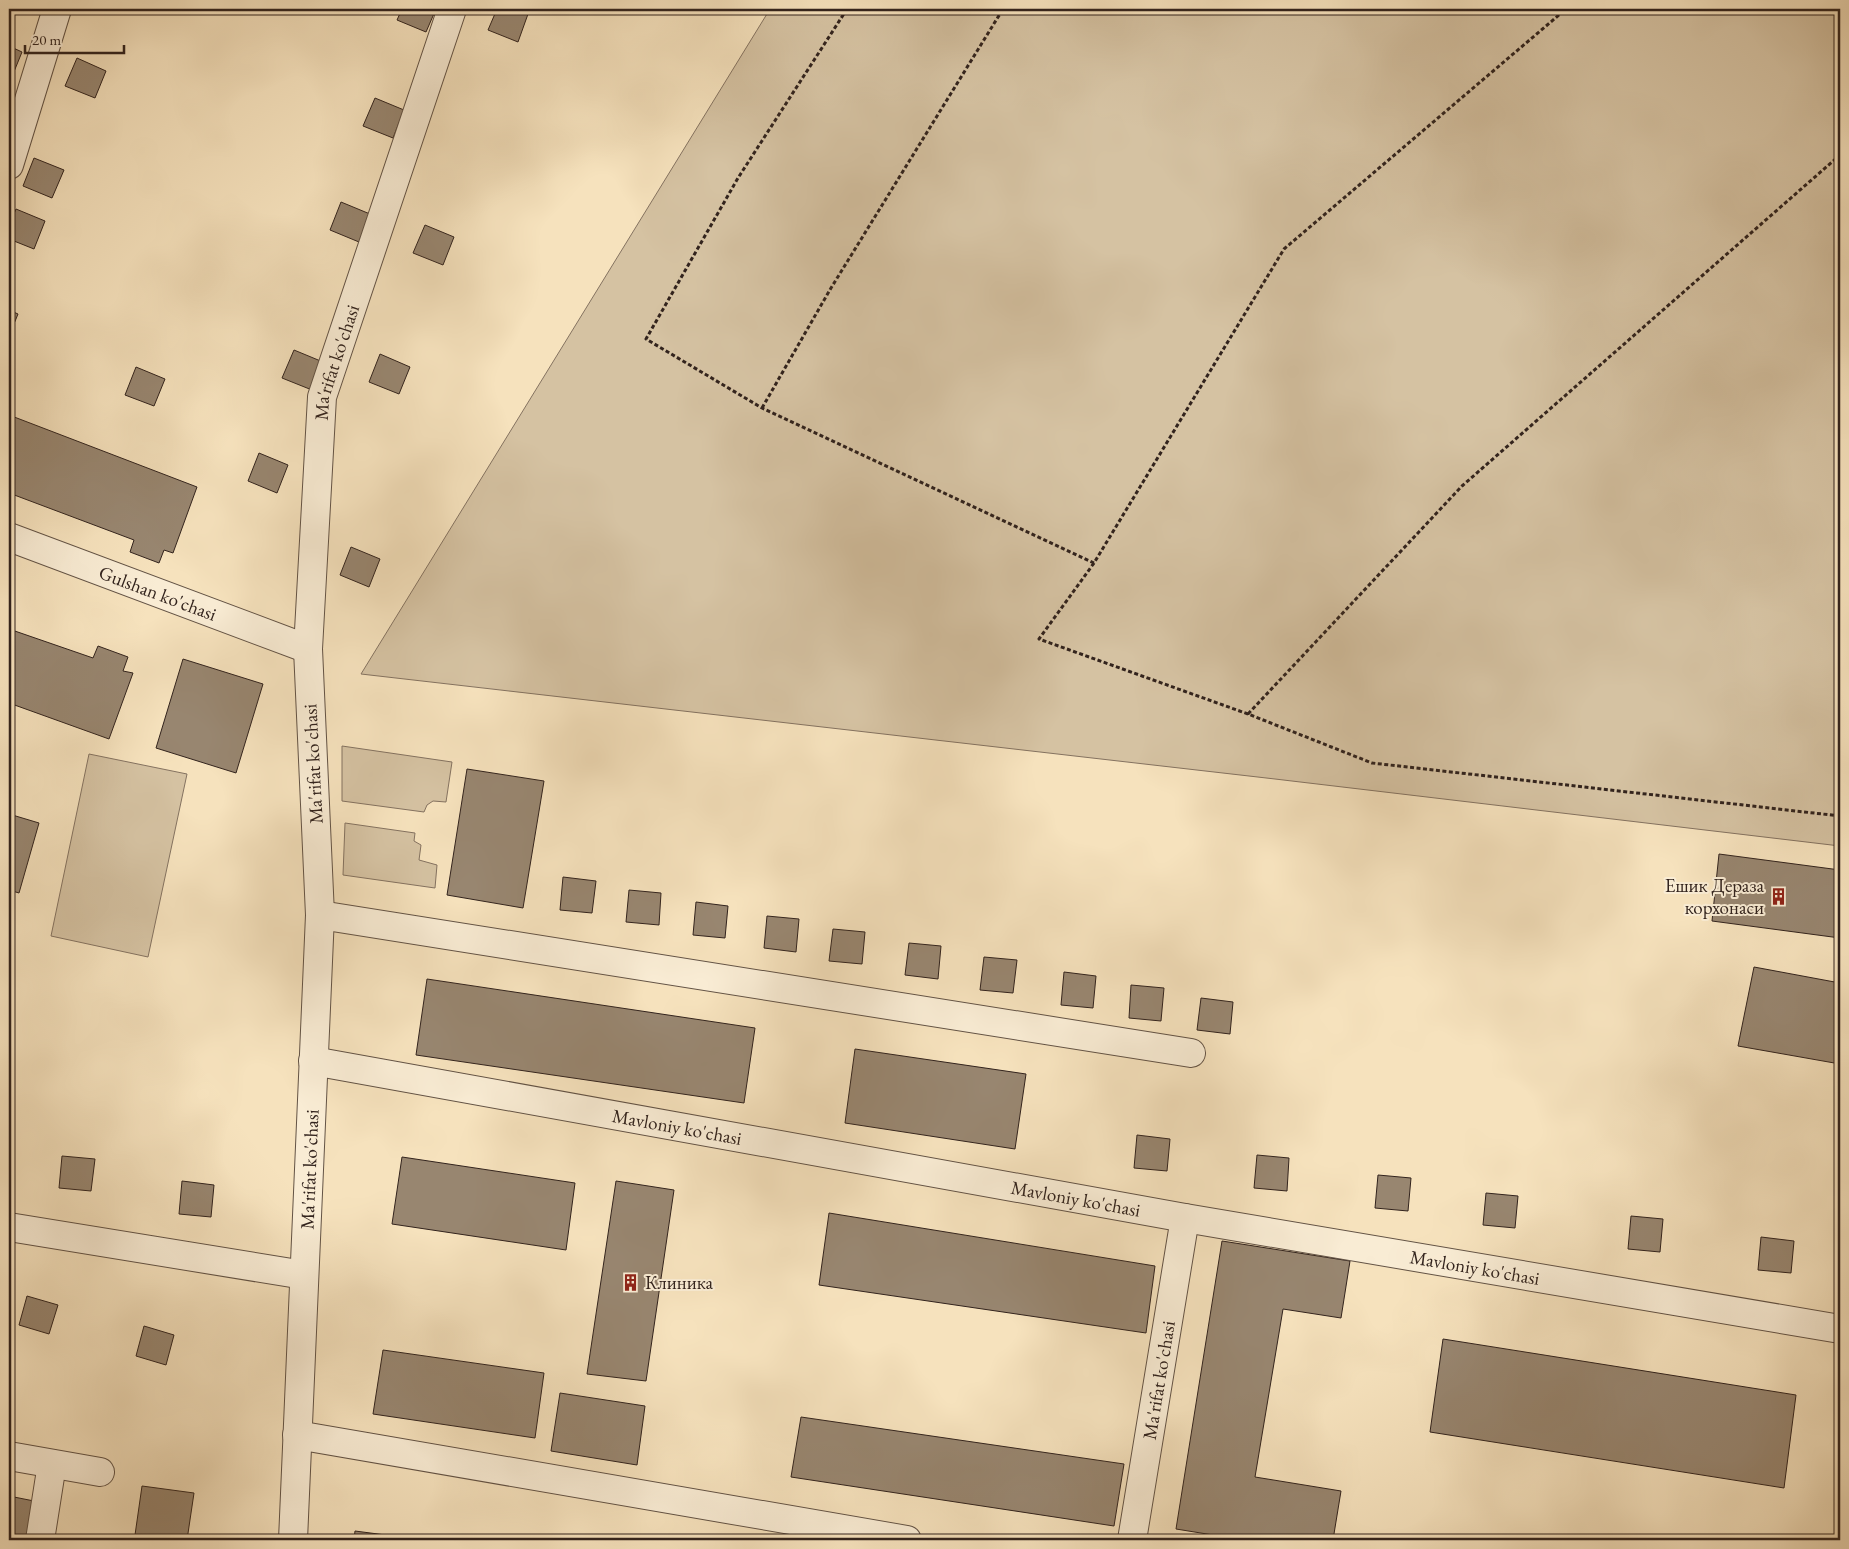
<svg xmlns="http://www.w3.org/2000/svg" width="1849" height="1549" font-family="'EB Garamond',serif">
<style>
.green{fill:#d5c2a2;stroke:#847260}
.building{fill:#988670;stroke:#32231d}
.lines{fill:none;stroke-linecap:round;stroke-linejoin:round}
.minor-casing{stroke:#635345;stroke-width:30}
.path{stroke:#32231d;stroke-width:3;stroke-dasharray:4 2.5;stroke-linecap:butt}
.minor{stroke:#f9ecd4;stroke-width:28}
.labels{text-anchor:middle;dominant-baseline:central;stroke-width:4;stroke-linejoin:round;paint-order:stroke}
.street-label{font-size:19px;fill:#32231d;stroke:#f9ecd4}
.poi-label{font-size:19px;fill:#32231d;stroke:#f9ecd4;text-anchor:end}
</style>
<rect width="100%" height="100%" fill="#f6e2bd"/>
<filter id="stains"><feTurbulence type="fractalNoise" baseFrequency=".004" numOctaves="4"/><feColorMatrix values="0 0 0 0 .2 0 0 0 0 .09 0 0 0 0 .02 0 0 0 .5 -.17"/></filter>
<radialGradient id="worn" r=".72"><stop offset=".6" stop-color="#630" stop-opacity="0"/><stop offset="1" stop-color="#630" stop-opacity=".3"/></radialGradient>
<path class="green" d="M770,9h1070v837l-565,-67 -914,-105z
M342,746l110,16 -6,40 -13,-1 -6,4 -3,7 -82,-11z
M89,754l98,20 -39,183 -97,-21z
M345,823l70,10 -1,8 7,4 -2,15 18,5 -2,23 -92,-13z"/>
<path class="building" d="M402,9h34l-10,23 -29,-12z
M497,9h18l13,5 -10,28 -30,-12z
M9,46l13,6 -11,27 -2,-1z
M77,58l29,13 -11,27 -30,-12z
M375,98l29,12 -11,28 -30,-12z
M34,158l30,12 -12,28 -29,-12z
M341,202l29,12 -11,28 -29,-12z
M16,209l29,12 -11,28 -25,-10v-13z
M425,225l29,12 -11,28 -30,-12z
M9,310l9,4 -9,22z
M294,350l29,12 -11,28 -30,-12z
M380,354l30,13 -11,27 -30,-12z
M136,367l29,12 -11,27 -29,-11z
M9,415l188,72 -24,66 -9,-3 -5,13 -29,-11 4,-12 -125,-47z
M259,453l29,12 -11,28 -29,-12z
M351,547l29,12 -11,28 -29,-12z
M9,629l84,29 5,-12 30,11 -5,14 10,2 -24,66 -100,-36z
M183,659l80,25 -27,89 -80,-25z
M467,769l77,12 -21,127 -76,-13z
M9,814l30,9 -20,70 -10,-3z
M1719,854l121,16v68l-128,-17z
M563,877l33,4 -4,32 -32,-3z
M629,890l32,3 -2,32 -33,-3z
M696,902l32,4 -3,32 -32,-3z
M767,916l32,3 -3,33 -32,-4z
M833,929l32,3 -3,32 -33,-3z
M909,943l32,3 -3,33 -33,-4z
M984,957l33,3 -4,33 -33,-3z
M1754,967l86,16v81l-102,-18z
M1064,972l32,4 -3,32 -32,-3z
M427,979l328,49 -11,75 -328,-48z
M1131,985l33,3 -3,33 -32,-3z
M1201,998l32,4 -3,32 -33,-4z
M855,1049l171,25 -11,75 -170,-26z
M1137,1135l33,4 -3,32 -33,-3z
M1257,1155l32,3 -2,33 -33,-3z
M62,1156l33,3 -4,32 -32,-3z
M402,1157l173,26 -9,67 -174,-26z
M1378,1175l33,3 -3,33 -33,-3z
M182,1181l32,4 -3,32 -32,-3z
M616,1181l58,9 -28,191 -59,-7z
M1486,1193l32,3 -3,32 -32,-3z
M829,1213l326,53 -9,67 -327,-48z
M1631,1216l32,3 -3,33 -32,-3z
M1761,1237l33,4 -3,32 -33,-3z
M1222,1241l128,20 -9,57 -58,-9 -28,168 86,14 -8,49h-89l-68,-11z
M27,1296l31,9 -9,29 -30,-9z
M144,1326l30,9 -8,30 -30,-9z
M1443,1339l353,56 -12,93 -354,-56z
M383,1350l161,23 -9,65 -162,-24z
M560,1393l85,13 -8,59 -86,-14z
M801,1417l323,47 -10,62 -323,-49z
M142,1486l52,7 -7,47h-59l7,-5z
M9,1496l25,5 -7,39h-18z
M355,1531l69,9h-70z
M62,1536l23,4h-23z"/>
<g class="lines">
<defs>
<g id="minor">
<path d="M9,165l48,-156"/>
<path id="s1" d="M9,537l299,112"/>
<path d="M320,915l871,138"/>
<path id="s2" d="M313,1061l872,157 655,111"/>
<path d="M9,1227l295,48"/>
<path d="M297,1435l610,105"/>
<path d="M9,1456l91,16"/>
<path d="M40,1540l12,-76"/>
<path id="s3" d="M293,1540l27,-625 -12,-266 14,-252 130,-388"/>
<path id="s4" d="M1132,1540l53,-322"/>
</g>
</defs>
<use href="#minor" class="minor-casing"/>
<path class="path" d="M847,9l-109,169 -92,161 116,69 332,155 190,-314 282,-240
M762,408l69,-120 172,-279
M1094,563l-55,76 209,75 124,49 468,53
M1248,714l214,-228 378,-331"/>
<use href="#minor" class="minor"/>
</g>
<defs>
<symbol id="building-bare" viewBox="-9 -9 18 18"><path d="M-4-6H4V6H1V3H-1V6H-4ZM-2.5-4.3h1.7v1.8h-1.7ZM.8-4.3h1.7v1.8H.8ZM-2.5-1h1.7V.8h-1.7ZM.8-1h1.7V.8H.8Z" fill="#8f2418" stroke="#f9ecd4" stroke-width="2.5" paint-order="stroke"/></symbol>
</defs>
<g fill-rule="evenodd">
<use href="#building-bare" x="1766" y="884" width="25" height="25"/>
<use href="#building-bare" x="618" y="1270" width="25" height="25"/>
</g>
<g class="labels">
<g class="street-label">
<text stroke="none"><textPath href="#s3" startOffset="1181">Ma'rifat ko'chasi</textPath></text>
<text stroke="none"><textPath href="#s1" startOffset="159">Gulshan ko'chasi</textPath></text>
<text transform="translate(313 764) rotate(-93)">Ma'rifat ko'chasi</text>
<text stroke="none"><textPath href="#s2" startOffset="370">Mavloniy ko'chasi</textPath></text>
<text stroke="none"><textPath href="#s3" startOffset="371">Ma'rifat ko'chasi</textPath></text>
<text stroke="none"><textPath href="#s2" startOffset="775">Mavloniy ko'chasi</textPath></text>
<text stroke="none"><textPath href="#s2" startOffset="1180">Mavloniy ko'chasi</textPath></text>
<text stroke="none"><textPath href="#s4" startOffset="162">Ma'rifat ko'chasi</textPath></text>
</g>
<g class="poi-label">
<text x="1764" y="885">Ешик Дераза<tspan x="1764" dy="22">корхонаси</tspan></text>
<text x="645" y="1282" text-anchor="start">Клиника</text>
</g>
</g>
<rect width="1849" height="1549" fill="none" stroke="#f6e2bd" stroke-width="30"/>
<rect x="10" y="10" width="1829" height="1529" fill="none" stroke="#32231d" stroke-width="2.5"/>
<rect x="15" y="15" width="1819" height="1519" fill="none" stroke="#32231d"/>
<path d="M25 45v8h99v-8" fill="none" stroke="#32231d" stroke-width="2.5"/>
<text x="32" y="45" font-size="15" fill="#32231d" stroke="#f9ecd4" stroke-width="4" paint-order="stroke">20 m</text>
<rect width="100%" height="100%" filter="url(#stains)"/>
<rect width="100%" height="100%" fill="url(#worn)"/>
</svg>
